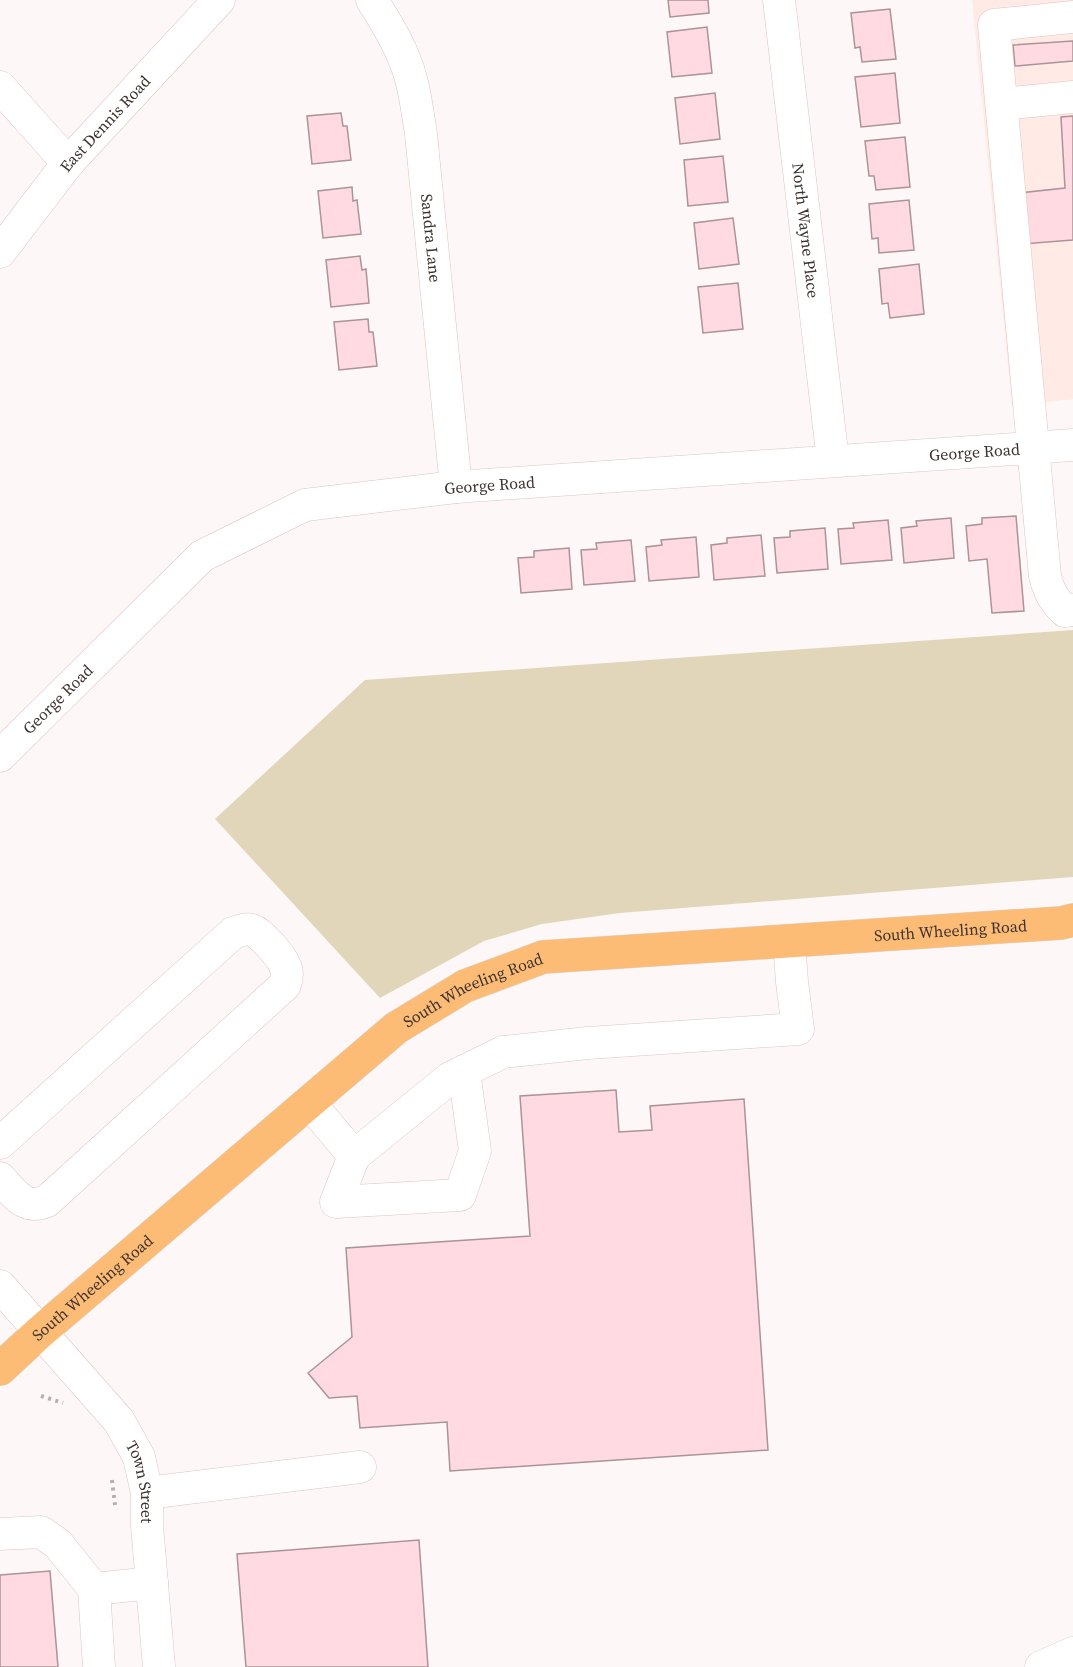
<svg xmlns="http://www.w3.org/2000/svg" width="1073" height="1667" font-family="'Source Serif 4',serif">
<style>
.built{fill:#ffeae5}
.green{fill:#e2d6ba}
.building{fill:#ffdae2;stroke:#ab9398;stroke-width:1.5}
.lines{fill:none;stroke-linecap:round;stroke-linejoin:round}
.minor-casing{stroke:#dec4bf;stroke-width:33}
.major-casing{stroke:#d8d6d6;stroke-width:34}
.path{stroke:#b6afad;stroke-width:4;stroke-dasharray:3 4.5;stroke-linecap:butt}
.minor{stroke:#fff;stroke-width:32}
.major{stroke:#fdbc75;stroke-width:33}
.labels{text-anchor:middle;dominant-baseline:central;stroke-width:4.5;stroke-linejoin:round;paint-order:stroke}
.street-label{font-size:16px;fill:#3c3230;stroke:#fdf8f7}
</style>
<rect width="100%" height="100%" fill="#fdf8f7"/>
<path class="built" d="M972,0h101v399l-61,7z"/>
<path class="green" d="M1073,630v247l-453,36 -78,11 -58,17 -104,57 -165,-179 150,-139z"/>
<path class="building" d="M668,0h40l1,13 -39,4z
M890,9l6,50 -34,3 -2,-15 -5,1 -4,-35z
M707,27l5,46 -40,4 -5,-45z
M1073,41v20l-58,5 -2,-21z
M895,73l5,50 -39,4 -6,-50z
M715,93l5,46 -40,5 -5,-46z
M341,113l2,13h4l4,34 -39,4 -5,-48z
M1073,116v124l-51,4 -3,-51 46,-5 -4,-71z
M905,137l5,50 -34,3 -2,-14h-5l-4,-35z
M723,156l5,46 -40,4 -4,-46z
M352,187l1,14 4,-1 4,34 -38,4 -5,-47z
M909,200l5,50 -35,3 -1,-15 -6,1 -3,-35z
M733,218l6,46 -40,5 -5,-46z
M360,256l2,14 4,-1 3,34 -38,4 -5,-47z
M919,264l5,50 -34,4 -2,-15 -6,1 -3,-35z
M738,283l5,46 -40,4 -5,-46z
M368,319l1,13h4l4,34 -38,4 -5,-48z
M1016,516l8,95 -32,2 -5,-54 -18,2 -3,-35 16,-2v-6z
M951,518l3,40 -50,5 -3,-35 16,-2 -1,-5z
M888,520l4,40 -51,4 -3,-35 16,-1 -1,-5z
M825,528l3,41 -51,4 -3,-35 16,-1v-6z
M761,535l4,41 -51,4 -3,-35 16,-2v-5z
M696,537l3,40 -50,4 -3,-34 16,-2 -1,-5z
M631,540l4,41 -51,4 -3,-35 16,-1 -1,-6z
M569,548l3,41 -51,4 -3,-35 16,-1v-6z
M616,1090l3,42 33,-2 -2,-24 94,-7 24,351 -318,21 -3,-49 -87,6 -3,-32 -28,2 -21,-25 44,-36 -6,-89 184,-12 -10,-140z
M419,1540l9,127h-182l-9,-113z
M50,1571l8,96h-58v-92z"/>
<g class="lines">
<defs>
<g id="minor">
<path id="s1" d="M372,0c15,24 32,51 39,79 5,18 7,37 10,55l35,353"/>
<path id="s2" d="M779,0l54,461"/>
<path d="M1073,17l-79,8 51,551c4,15 8,24 20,35l8,-1"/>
<path d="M0,87l68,76"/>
<path d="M1002,104l71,-7"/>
<path id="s3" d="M0,252l68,-89 151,-163"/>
<path id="s4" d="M0,756l202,-200 103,-51 151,-18 617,-42"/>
<path d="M309,1102l45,54 96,-78 53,-26 85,-9 210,-14 -6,-47 -3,-41"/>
<path d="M0,1143l233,-210c6,-2 13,-5 19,-3 9,3 30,27 33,36 3,6 2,13 0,19l-238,216c-23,10 -33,-8 -47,-23"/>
<path d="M354,1156l-18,46 124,-7 15,-44 -11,-80"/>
<path id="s5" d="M0,1286l119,135 20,36 8,36v32l12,142"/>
<path d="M147,1493l213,-26"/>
<path d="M0,1534l41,-2 17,12 36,45 5,78"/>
<path d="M94,1589l58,-6"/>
<path d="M1041,1667l32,-14"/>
</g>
<g id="major">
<path id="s6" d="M0,1369l40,-37 356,-304 69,-42 78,-29 518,-34 12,-3"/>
</g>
</defs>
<use href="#minor" class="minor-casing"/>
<use href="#major" class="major-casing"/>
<path class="path" d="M41,1396l22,7
M112,1480l3,25"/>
<use href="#minor" class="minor"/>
<use href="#major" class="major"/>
</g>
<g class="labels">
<g class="street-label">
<text stroke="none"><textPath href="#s3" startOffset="166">East Dennis Road</textPath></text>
<text stroke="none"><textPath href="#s2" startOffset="232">North Wayne Place</textPath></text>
<text stroke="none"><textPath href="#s1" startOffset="249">Sandra Lane</textPath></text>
<text stroke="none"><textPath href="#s4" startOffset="1071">George Road</textPath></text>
<text stroke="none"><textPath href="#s4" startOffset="585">George Road</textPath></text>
<text stroke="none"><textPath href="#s4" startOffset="81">George Road</textPath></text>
<text stroke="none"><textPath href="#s6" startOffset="1095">South Wheeling Road</textPath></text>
<text stroke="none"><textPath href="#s6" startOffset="609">South Wheeling Road</textPath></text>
<text stroke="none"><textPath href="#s6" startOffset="123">South Wheeling Road</textPath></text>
<text stroke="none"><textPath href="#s5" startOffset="246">Town Street</textPath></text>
</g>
</g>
</svg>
